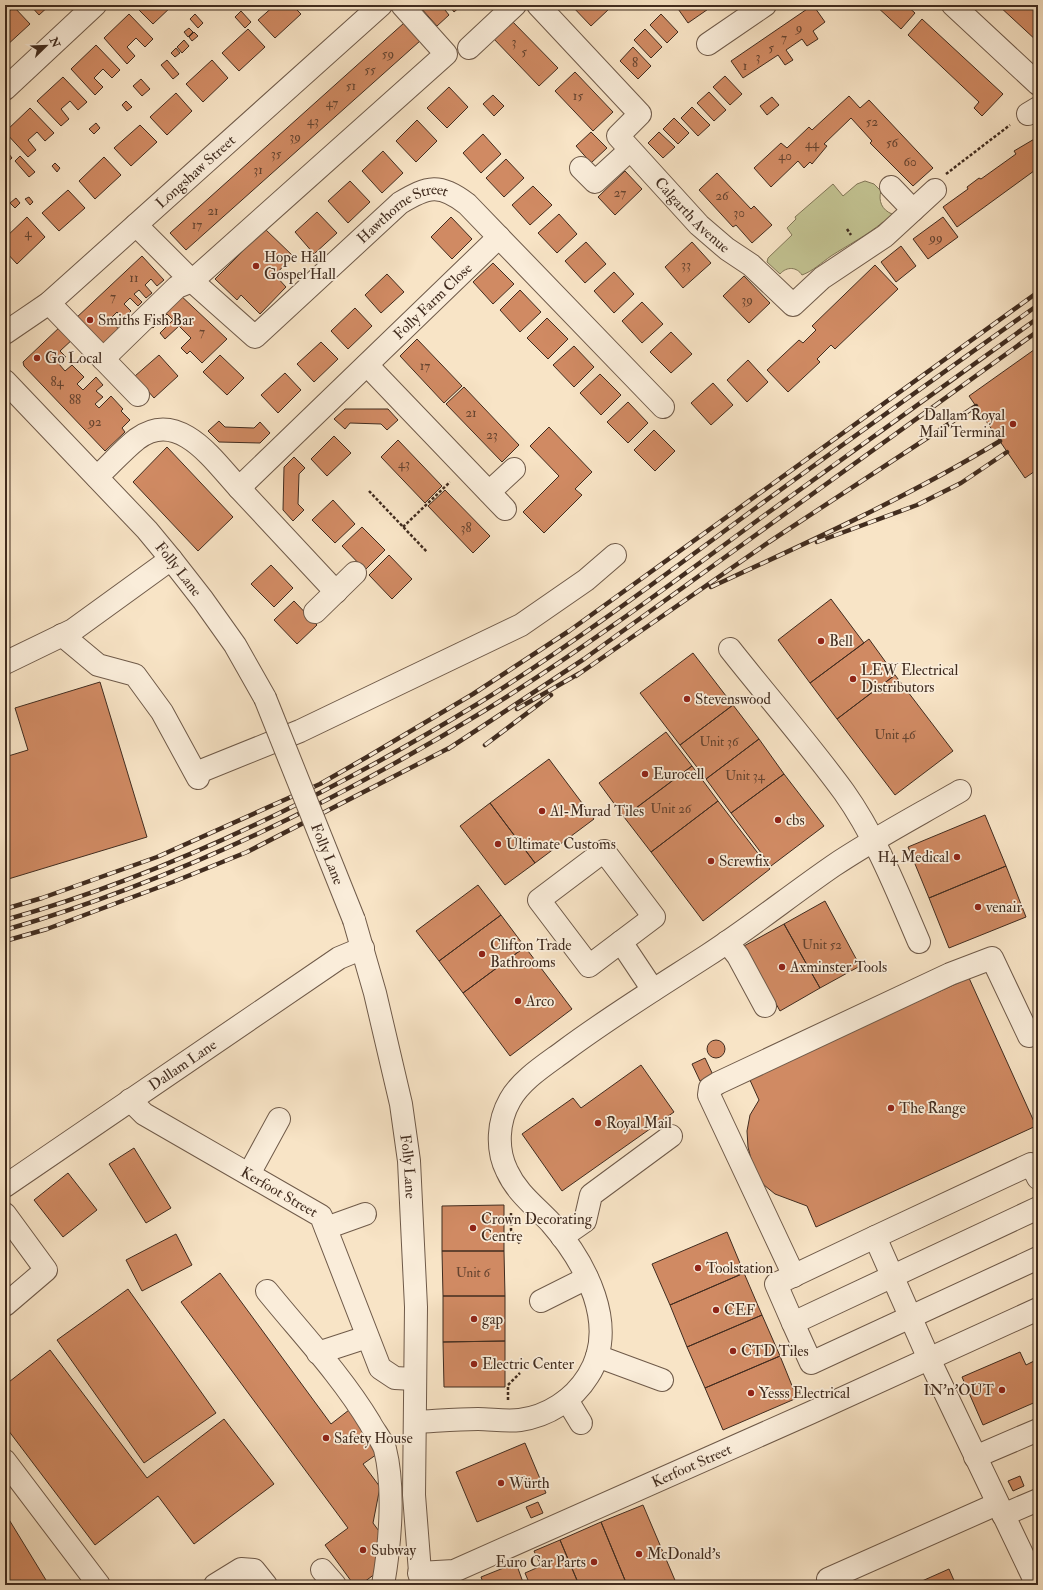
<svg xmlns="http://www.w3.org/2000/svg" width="1043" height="1590" font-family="'IM FELL Double Pica',serif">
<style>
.green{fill:#c2c291;stroke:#827758}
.building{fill:#d08a63;stroke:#412c1f}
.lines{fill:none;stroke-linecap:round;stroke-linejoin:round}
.minor-casing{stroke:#6f5a49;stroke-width:24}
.path{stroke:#412c1f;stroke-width:2.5;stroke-dasharray:3 2;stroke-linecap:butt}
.minor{stroke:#faedda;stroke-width:22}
.rail-casing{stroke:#412c1f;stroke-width:4.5}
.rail{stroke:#faedda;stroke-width:3;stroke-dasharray:9;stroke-linecap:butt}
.minor-bridge-casing{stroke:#6f5a49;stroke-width:24;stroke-linecap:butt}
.minor-bridge{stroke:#faedda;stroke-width:22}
.poi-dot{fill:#8f2418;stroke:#faedda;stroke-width:1.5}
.labels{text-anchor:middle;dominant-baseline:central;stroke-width:3.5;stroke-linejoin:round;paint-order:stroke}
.number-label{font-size:13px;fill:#654430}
.street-label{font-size:15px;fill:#412c1f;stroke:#faedda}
.poi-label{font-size:15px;fill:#412c1f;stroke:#faedda;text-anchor:start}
</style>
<rect width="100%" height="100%" fill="#f8e4c6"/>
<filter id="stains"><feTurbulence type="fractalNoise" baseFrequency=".005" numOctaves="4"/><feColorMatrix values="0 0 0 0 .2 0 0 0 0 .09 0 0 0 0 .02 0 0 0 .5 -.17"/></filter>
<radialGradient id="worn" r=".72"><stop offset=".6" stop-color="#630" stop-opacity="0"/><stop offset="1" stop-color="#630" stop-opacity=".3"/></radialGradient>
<path class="green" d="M865,181l9,3 7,7c-3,10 1,19 11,23l-6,10 -3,-2c-17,14 -35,23 -52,34 -10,7 -18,15 -29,19 -5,-8 -15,-9 -22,-1l-13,-12 1,-4 24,-23 -5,-7 9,-9 -1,-2 38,-33 10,12 14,-12z"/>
<path class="building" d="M30,5h20l-11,10z
M140,5h33l-20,19 -16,-16z
M275,5h17l9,9 -26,24 -17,-18z
M422,5h19l8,10 -12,11 -17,-19z
M449,5h13l-8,7z
M571,5h34l4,4 -18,17z
M677,5h37l-26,18 -12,-17z
M813,5l12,17 -12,9 5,8 -11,7 -5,-7 -16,11 7,10 -8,5 -7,-10 -35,23 -12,-17z
M875,5h31l9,8 -14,16z
M998,5h33l7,7v30z
M14,7l16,17 -25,23v-34l1,1z
M241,11l10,11 -6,6 -10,-11z
M129,14l24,25 -8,8 -9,-9 -9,9 8,9 -8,8 -23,-26z
M195,14l8,9 -5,5 -8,-9z
M661,14l17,18 -11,11 -17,-18z
M510,19l48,49 -19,18 -47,-49z
M922,19l81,75 -21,22 -8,-8 5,-6 -71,-67z
M404,23l16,18 -234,209 -16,-17z
M189,28l4,4 -5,5 -4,-5z
M248,29l17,18 -26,24 -17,-18z
M645,29l17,18 -11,11 -17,-18z
M194,32l4,4 -6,5 -3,-4z
M184,40l5,6 -7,7 -5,-6z
M96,45l24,25 -8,8 -9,-9 -9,9 9,9 -8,8 -24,-26z
M633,47l18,19 -13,13 -18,-18z
M176,48l4,5 -5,4 -4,-4z
M167,60l12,14 -6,5 -12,-14z
M212,60l16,18 -25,24 -17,-18z
M575,72l38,40 -20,19 -38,-40z
M725,76l17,18 -12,11 -17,-18z
M63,77l24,25 -9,8 -8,-9 -9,8 8,10 -8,7 -24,-25z
M141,79l9,10 -8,7 -9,-10z
M449,87l19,20 -21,21 -20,-20z
M709,92l17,18 -12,11 -17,-18z
M176,93l16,18 -25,24 -17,-18z
M493,95l11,11 -10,10 -11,-12z
M849,96l11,12 9,-8 64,68 -20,18 -43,-43 2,-2 -21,-23 -27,26 3,2 -15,18 -2,-2 -6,6 -6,-7 -27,26 -17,-19 27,-25 6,5 22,-21 3,3z
M772,97l7,8 -12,10 -7,-9z
M126,101l6,6 -5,4 -5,-6z
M692,107l18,18 -12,11 -17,-18z
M30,108l24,25 -9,8 -8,-9 -9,8 8,10 -8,7 -23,-25z
M674,118l15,15 -11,11 -15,-15z
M417,120l20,21 -21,21 -20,-21z
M96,123l4,5 -6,6 -5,-5z
M140,125l17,17 -26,24 -17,-18z
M591,132l16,16 -16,15 -15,-17z
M659,132l16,15 -12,11 -15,-15z
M483,134l18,20 -20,19 -18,-20z
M1036,138l2,2v28l-81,59 -14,-20 25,-18 -1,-2 12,-9 2,1 35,-25 -2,-3z
M5,149l7,9 -7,6z
M383,151l20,22 -21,20 -20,-22z
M20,156l15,16 -6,5 -14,-16z
M104,157l17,18 -26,24 -16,-18z
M506,159l18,19 -20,19 -18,-19z
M55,163l5,5 -3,4 -5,-6z
M625,171l17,18 -27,26 -17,-18z
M717,173l34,36 3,-3 18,19 -20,18 -16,-18 -3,2 -34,-37z
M350,181l20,21 -22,21 -20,-22z
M533,186l19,19 -22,20 -18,-20z
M68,190l17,18 -26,23 -17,-18z
M29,197l4,5 -3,3 -5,-6z
M16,198l4,5 -5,5 -5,-5z
M317,212l20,21 -23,21 -19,-22z
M559,214l18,20 -20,19 -19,-20z
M27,217l18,20 -28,27 -12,-13v-13z
M451,217l21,22 -20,20 -21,-22z
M943,217l15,20 -30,22 -15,-20z
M265,229l28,27 -18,19 11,12 -26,27 -19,-19 -4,5 -22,-21z
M586,242l20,22 -21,19 -20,-22z
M692,242l19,21 -28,25 -18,-21z
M901,246l15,20 -20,16 -15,-20z
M142,256l22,24 -7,6 -6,-7 -6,6 7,8 -6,5 -7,-8 -5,4 8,8 -4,4 -8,-8 -6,6 7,7 -8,8 -6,-7 -7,7 11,13 -18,17 -28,-30z
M493,263l21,21 -21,20 -20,-22z
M875,265l23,24 -63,60 -4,-4 -14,14 3,3 -32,30 -21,-22 32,-30 4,3 13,-13 -4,-4z
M614,272l20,22 -20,19 -20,-22z
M387,274l17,18 -23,21 -16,-18z
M744,276l26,27 -21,20 -26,-27z
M520,290l21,22 -21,20 -20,-22z
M178,293l49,46 -25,24 -12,-12 -3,3 -6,-6 10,-10 -12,-12 -14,13 -5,-6 13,-13 -6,-6 -14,14 -7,-6z
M642,302l21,22 -21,19 -20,-22z
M355,308l17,18 -24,23 -17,-18z
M547,318l21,21 -20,20 -21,-21z
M62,325l12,13 -14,13 6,6 -7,7 6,7 7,-6 12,12 -7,7 6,6 13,-13 7,8 -7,6 7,6 -8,7 4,4 12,-12 12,13 -2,2 9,9 -8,8 3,4 -20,19 -81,-85 -1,-4z
M671,332l21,22 -21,19 -21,-21z
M417,339l45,47 -18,17 -44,-47z
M321,342l17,17 -24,23 -17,-18z
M574,346l20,21 -20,20 -21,-22z
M1038,347v122l-13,9 -56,-82z
M159,355l19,21 -24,22 -19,-22z
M220,355l24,23 -17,17 -24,-23z
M748,360l20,22 -21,20 -20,-22z
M285,373l16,17 -23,23 -17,-18z
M600,374l21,21 -20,20 -21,-22z
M713,383l20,22 -22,20 -20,-22z
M464,387l55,58 -17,17 -56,-58z
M628,402l20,21 -20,20 -21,-21z
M345,409h43l10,11 -11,10 -6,-6 -31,-1 -5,6 -11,-10z
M219,421l6,6 29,1 6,-6 10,11 -10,10 -41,-1 -11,-11z
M549,427l43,45 -17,17 7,6 -38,38 -21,-21 36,-36 -29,-30z
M654,430l21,21 -20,20 -21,-21z
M334,436l17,17 -24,23 -16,-17z
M398,440l44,46 -17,17 -44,-46z
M167,447l66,70 -35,34 -65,-69z
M294,457l11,11 -6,6 -1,30 6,6 -11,11 -10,-11 1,-43z
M445,490l45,46 -17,17 -45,-47z
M333,500l22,24 -20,19 -23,-23z
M362,527l23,23 -20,20 -23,-24z
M389,555l23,24 -20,20 -23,-24z
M271,565l22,23 -19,19 -23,-23z
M831,599l33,44 -54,40 -32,-43z
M294,601l23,24 -20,19 -23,-24z
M869,639l26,36 -58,44 -27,-36z
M693,653l40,52 -53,40 -40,-52z
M895,675l58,76 -58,44 -58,-76z
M100,682l47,155 -142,43v-123l23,-7 -13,-42z
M733,705l26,34 -53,40 -26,-34z
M666,732l26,34 -68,51 -25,-34z
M759,739l25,35 -53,39 -25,-34z
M549,759l45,60 -59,44 -45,-60z
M692,766l26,35 -67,51 -27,-35z
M784,774l40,52 -53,40 -40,-53z
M718,801l52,68 -67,52 -52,-69z
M490,803l45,60 -30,22 -45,-59z
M985,815l21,51 -77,32 -21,-51z
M1006,866l20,51 -77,31 -20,-50z
M478,885l23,30 -62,46 -23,-30z
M825,901l35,65 -40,22 -36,-64z
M501,915l24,32 -62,46 -24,-32z
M784,924l36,64 -40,23 -36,-65z
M525,947l47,62 -62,47 -47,-63z
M969,978l67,148 -220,101 -9,-21 -32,-12 -11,-9 -11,-18 -5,-20 -1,-16 3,-16 9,-15 -10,-22z
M707 1049a9 9 0 1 1 18 0a9 9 0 1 1-18 0Z
M705,1058l8,17 -13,6 -8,-17z
M641,1065l33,47 -112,79 -40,-57 51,-36 8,10z
M134,1148l37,60 -25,15 -37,-59z
M68,1173l29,37 -34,27 -29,-37z
M504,1205v46h-62v-45z
M727,1232l17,41 -74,32 -18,-41z
M176,1234l16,31 -50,26 -16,-31z
M442,1251h62l1,45h-62z
M220,1273l111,151 18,-14 31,42 -17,12 17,23 -7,36 11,15 -5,33 -19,14h-6l-29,-40 23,-17 -167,-226z
M744,1273l18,42 -75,32 -17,-42z
M128,1289l88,124 -72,50 -87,-123z
M443,1296h62v45l-62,1z
M762,1315l18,41 -75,32 -18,-41z
M505,1341v46h-61l-1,-45z
M50,1350l97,128 77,-59 50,65 -80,60 -36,-48 -63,49 -90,-119v-41z
M1020,1352l6,13 12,-6v24l-4,1 4,11v6l-55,24 -21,-48z
M780,1356l17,42 -74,32 -18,-42z
M525,1443l21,50 -69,29 -21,-50z
M1020,1476l4,10 -11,5 -5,-10z
M538,1502l5,11 -12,5 -5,-11z
M643,1505l34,80h-50l-26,-63z
M5,1513l44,72h-44z
M601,1522l26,63h-48l-19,-45z
M560,1540l19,45h-49l-5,-12 16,-7 -7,-15z
M516,1563l8,22h-40l-3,-8z
M949,1569l7,16h-43z"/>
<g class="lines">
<defs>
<g id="minor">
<path id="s1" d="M538,5l102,109 -22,22 81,89 28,24 24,16 42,40 29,-27 63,-42 50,-46"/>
<path d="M953,5l85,79"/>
<path d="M708,44l57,-39"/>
<path d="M469,48l46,-43"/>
<path d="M5,89l90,-84"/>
<path d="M1028,114l10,-6"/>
<path d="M581,168l14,14 35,-32"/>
<path d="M891,187l22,23"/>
<path id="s2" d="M136,225l56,56 63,56 145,-134c28,-17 40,-20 67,1l196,203"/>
<path d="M49,303l89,92"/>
<path id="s3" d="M5,333l44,-30 332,-298"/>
<path d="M103,359l74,-72 15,-6 254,-227 -44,-49"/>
<path d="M367,365l138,144"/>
<path id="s4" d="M5,381l142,149 24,29 32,41 32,45 30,53"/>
<path id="s5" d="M97,477c13,-12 26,-27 40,-38 42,-31 77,22 102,49l260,-251"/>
<path d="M239,488l97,104"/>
<path d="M489,492l25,-23"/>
<path d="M315,612l40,-39"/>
<path d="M62,635l36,30 37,10 27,37 36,66"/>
<path d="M730,649c37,47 79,95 114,143 32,45 53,99 75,150"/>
<path d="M5,663l68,-33 98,-71"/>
<path d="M196,773l104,-42 221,-106 65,-45 29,-25"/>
<path d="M604,851l50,66 -65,49 -50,-66z"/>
<path id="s6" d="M354,920l21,73 26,111 8,57 7,146 -2,188 7,90"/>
<path d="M621,942l32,48"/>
<path d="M727,942l11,14 27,50"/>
<path id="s7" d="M130,1100l14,14 177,102 59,152 15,10 19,1"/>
<path d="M249,1174l30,-55"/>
<path id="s8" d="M5,1186l334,-228 24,-10"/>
<path d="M5,1214l41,56 -41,35"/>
<path d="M326,1228l39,-14"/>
<path d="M562,1237l23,-16 6,-26 80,-59"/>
<path d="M875,1237l-99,47 17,39 245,-115"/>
<path d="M794,1276l-85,-181 1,-7 8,-5 232,-109 42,-16 37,78"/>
<path d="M267,1291c35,43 74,84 103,132 4,8 12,17 15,26 10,40 5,96 -2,136"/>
<path d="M541,1301l46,-23"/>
<path d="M793,1323l18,40 227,-105"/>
<path d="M318,1353l49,-16"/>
<path d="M597,1356l65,24"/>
<path d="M567,1400l14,23"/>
<path d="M415,1422c21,-1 42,-3 63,-3 13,0 28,3 42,1 28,-4 53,-20 68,-44 32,-50 -3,-114 -37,-153 -16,-17 -34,-30 -44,-52 -11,-22 -9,-50 3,-71 11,-20 35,-35 54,-49 47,-35 96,-65 144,-96 43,-28 83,-60 125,-89 40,-27 84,-50 127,-75"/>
<path d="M975,1457l63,-27"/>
<path d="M5,1461l94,124"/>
<path d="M1003,1515l35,-15"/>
<path d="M322,1570l13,15"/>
<path id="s9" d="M419,1573l35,-2 356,-158 228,-104"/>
<path d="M828,1579l169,-75"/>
<path d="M215,1585l26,-16 13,1 12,15"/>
<path d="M1037,1585l-108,-226 -54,-122 156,-73 7,14"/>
</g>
</defs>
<use href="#minor" class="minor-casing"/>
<path class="path" d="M946,174l64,-49
M847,229l4,6
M369,491l58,61
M403,527l47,-45
M511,1213v17l9,14
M508,1400v-15l12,-12"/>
<use href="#minor" class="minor"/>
<defs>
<path id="rail" d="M817,542l100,-37 44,-22 46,-31
M711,587c98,-45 197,-90 289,-146
M576,676l193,-134 207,-136
M517,709l63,-36
M485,745l66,-50
M448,749l136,-90 454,-328
M5,909l37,-11 115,-41 163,-73 47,-27 106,-63 96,-63 469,-339
M5,920c165,-46 328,-128 474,-217 96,-60 187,-129 278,-196 93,-68 187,-135 281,-202
M5,930c169,-49 329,-127 479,-219 96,-59 187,-127 278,-194 92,-67 184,-133 276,-199
M5,941l42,-12 126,-47 74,-30 206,-106"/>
</defs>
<use href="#rail" class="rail-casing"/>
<use href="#rail" class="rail"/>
<defs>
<g id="minor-bridge">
<path id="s10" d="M265,698l89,222"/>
</g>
</defs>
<use href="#minor-bridge" class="minor-bridge-casing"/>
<use href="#minor-bridge" class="minor-bridge"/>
</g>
<g class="poi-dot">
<circle cx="256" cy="266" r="4"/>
<circle cx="90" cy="320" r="4"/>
<circle cx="37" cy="358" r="4"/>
<circle cx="1013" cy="424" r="4"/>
<circle cx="821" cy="641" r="4"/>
<circle cx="853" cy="679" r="4"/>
<circle cx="687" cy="699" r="4"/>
<circle cx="645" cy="774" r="4"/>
<circle cx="542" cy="811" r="4"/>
<circle cx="778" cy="820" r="4"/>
<circle cx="498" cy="844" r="4"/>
<circle cx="957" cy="857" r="4"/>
<circle cx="711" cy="861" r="4"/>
<circle cx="978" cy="907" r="4"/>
<circle cx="482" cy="954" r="4"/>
<circle cx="782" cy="967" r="4"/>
<circle cx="518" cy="1001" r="4"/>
<circle cx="891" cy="1108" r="4"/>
<circle cx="598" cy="1123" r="4"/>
<circle cx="473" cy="1228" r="4"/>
<circle cx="698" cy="1268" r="4"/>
<circle cx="716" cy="1310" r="4"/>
<circle cx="474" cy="1319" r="4"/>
<circle cx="733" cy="1351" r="4"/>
<circle cx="474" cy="1364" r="4"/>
<circle cx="1002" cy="1390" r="4"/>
<circle cx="751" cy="1393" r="4"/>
<circle cx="326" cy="1438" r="4"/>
<circle cx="501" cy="1483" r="4"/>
<circle cx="363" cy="1550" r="4"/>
<circle cx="639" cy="1554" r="4"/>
<circle cx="594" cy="1562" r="4"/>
</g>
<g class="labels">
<g class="number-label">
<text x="799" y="28">9</text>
<text x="784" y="38">7</text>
<text x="514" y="42">3</text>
<text x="771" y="48">5</text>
<text x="524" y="52">5</text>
<text x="388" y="54">59</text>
<text x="758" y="57">3</text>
<text x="635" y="63">8</text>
<text x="745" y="66">1</text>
<text x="370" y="70">55</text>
<text x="351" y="86">51</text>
<text x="578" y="96">15</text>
<text x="332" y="103">47</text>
<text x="313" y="121">43</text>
<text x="872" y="122">52</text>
<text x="295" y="137">39</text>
<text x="892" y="143">56</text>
<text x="812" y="144">44</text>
<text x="276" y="154">35</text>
<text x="785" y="156">40</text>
<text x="910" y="162">60</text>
<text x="258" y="170">31</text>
<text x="620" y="193">27</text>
<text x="722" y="196">26</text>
<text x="213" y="211">21</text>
<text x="739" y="213">30</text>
<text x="197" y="225">17</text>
<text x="28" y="233">4</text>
<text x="936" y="238">99</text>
<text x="686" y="265">33</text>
<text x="134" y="278">11</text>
<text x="113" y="297">7</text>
<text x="747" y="300">39</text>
<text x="202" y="332">7</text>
<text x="425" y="366">17</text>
<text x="57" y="382">84</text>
<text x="75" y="400">88</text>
<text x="471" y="413">21</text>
<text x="95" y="422">92</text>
<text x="492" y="435">23</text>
<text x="404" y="464">43</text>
<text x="466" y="528">38</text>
<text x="895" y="735">Unit 46</text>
<text x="719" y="742">Unit 36</text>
<text x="745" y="776">Unit 34</text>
<text x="671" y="809">Unit 26</text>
<text x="822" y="945">Unit 52</text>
<text x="473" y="1273">Unit 6</text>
</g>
<g class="street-label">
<text stroke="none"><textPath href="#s3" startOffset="250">Longshaw Street</textPath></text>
<text stroke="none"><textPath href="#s1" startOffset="289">Calgarth Avenue</textPath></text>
<text stroke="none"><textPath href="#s2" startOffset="359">Hawthorne Street</textPath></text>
<text stroke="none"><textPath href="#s5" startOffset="451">Folly Farm Close</textPath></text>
<text stroke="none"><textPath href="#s4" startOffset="256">Folly Lane</textPath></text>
<text stroke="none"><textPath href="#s10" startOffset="168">Folly Lane</textPath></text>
<text stroke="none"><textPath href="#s8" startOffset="215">Dallam Lane</textPath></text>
<text stroke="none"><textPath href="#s6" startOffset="253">Folly Lane</textPath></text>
<text stroke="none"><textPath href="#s7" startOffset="176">Kerfoot Street</textPath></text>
<text stroke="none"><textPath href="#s9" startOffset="295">Kerfoot Street</textPath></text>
</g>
<g class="poi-label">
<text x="264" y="257">Hope Hall<tspan x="264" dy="17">Gospel Hall</tspan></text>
<text x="98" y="320">Smiths Fish Bar</text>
<text x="45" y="358">Go Local</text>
<text x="1005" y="415" text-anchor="end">Dallam Royal<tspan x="1005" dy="17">Mail Terminal</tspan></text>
<text x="829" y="641">Bell</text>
<text x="861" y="670">LEW Electrical<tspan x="861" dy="17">Distributors</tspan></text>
<text x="695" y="699">Stevenswood</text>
<text x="653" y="774">Eurocell</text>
<text x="550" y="811">Al-Murad Tiles</text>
<text x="786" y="820">cbs</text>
<text x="506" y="844">Ultimate Customs</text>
<text x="949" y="857" text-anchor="end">H4 Medical</text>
<text x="719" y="861">Screwfix</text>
<text x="986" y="907">venair</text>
<text x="490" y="945">Clifton Trade<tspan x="490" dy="17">Bathrooms</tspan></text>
<text x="790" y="967">Axminster Tools</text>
<text x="526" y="1001">Arco</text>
<text x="899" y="1108">The Range</text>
<text x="606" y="1123">Royal Mail</text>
<text x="481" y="1219">Crown Decorating<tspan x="481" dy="17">Centre</tspan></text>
<text x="706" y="1268">Toolstation</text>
<text x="724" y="1310">CEF</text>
<text x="482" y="1319">gap</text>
<text x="741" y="1351">CTD Tiles</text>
<text x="482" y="1364">Electric Center</text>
<text x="994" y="1390" text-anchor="end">IN'n'OUT</text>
<text x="759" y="1393">Yesss Electrical</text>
<text x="334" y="1438">Safety House</text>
<text x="509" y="1483">Würth</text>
<text x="371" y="1550">Subway</text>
<text x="647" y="1554">McDonald's</text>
<text x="586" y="1562" text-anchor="end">Euro Car Parts</text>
</g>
</g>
<rect width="1043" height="1590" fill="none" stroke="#f8e4c6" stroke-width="20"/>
<rect x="6" y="6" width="1031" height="1578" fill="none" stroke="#412c1f" stroke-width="2"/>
<rect x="10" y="10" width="1023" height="1570" fill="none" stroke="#412c1f"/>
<g transform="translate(46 46) rotate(67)" stroke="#faedda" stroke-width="3" paint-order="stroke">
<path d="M0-3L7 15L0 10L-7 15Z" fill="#412c1f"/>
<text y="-6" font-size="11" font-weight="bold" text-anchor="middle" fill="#412c1f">N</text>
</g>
<rect width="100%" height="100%" filter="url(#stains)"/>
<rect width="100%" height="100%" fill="url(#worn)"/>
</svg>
